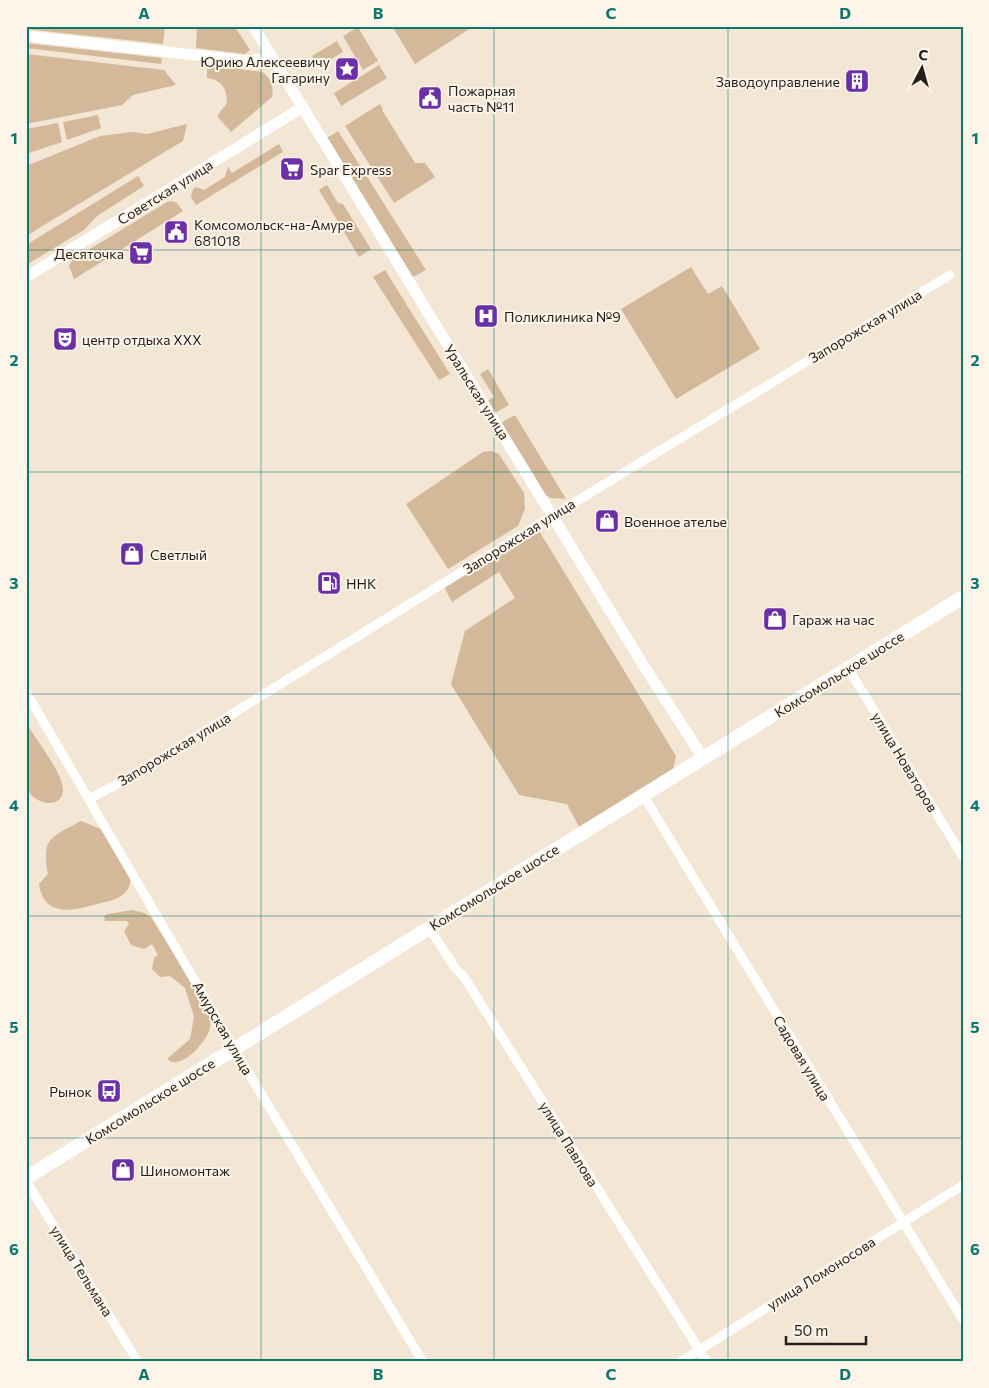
<svg xmlns="http://www.w3.org/2000/svg" width="989" height="1388" font-family="Commissioner,sans-serif">
<style>
.green{fill:#d3b99a}
.lines{fill:none;stroke-linecap:round;stroke-linejoin:round}
.minor{stroke:#fff;stroke-width:9}
.tertiary{stroke:#fff;stroke-width:11}
.secondary{stroke:#fff;stroke-width:14}
.grid{fill:none;stroke:#0f766e;stroke-width:1;stroke-opacity:0.55}
.labels{text-anchor:middle;dominant-baseline:central;stroke-width:4;stroke-linejoin:round;paint-order:stroke}
.poi-label{font-size:14px;fill:#231e18;stroke:#fdf4ea;text-anchor:start}
.street-label{font-size:14px;fill:#231e18;stroke:#fdf4ea}
.neatline{fill:none;stroke:#0f766e;stroke-width:2}
.grid-label{font-size:16px;text-anchor:middle;font-weight:bold;fill:#0f766e}
</style>
<rect width="100%" height="100%" fill="#f4e6d5"/>
<path class="green" d="M26,26h139l-2,18 -137,-15z
M197,26l38,1 15,23 -5,4 -49,-6z
M392,26h82l-59,38z
M358,27l20,34 -15,9 -20,-34z
M337,41l6,11 -25,15 -6,-11z
M26,43l136,15 -1,6 -135,-16z
M26,54l138,16 12,15 -43,10 -11,10 -96,19z
M207,64l55,8c9,6 12,14 10,25l-41,35 -14,-16 10,-13c0,-14 -5,-23 -20,-25z
M379,65l8,13 -46,28 -7,-13z
M380,104l3,5 -1,1 33,53h10l10,14 -41,26 -49,-77z
M98,115l3,13 -34,12 -4,-18z
M58,123l4,19 -36,12v-25z
M187,124l-4,17 -157,95v-70l74,-30 31,-4 16,2z
M338,131l88,139 -13,7 -86,-139z
M279,144l4,8 -87,53 -5,-8 2,-8 3,-2 8,3 21,-13 3,-10 4,6z
M138,176l6,10 -47,30 -13,14 -58,35v-20z
M327,185l11,18 5,1 28,45 -12,8 -40,-67z
M172,201l5,2 6,8 -109,68 -5,-13 3,-6 95,-58z
M691,267l17,27 14,-8 38,63 -84,50 -55,-90z
M385,270l65,104 -11,6 -66,-103z
M488,369l21,36 -14,8 -8,-12 7,-4 -14,-23z
M515,415l51,84 -15,-1 -7,-4 -43,-71z
M491,451l8,3 25,39 1,16 -7,17 -70,43 -42,-65 77,-52z
M538,529l138,227 -3,14 -94,57 -12,-23 -48,-9 -68,-111 14,-53 50,-33 -16,-26 -47,30 -8,-15z
M26,723c9,15 37,50 37,67 0,19 -29,16 -36,-2 -4,-10 -1,-52 -1,-65z
M81,821l20,8 30,49c-1,3 -1,8 -3,11 -7,11 -19,12 -31,15 -24,7 -53,14 -58,-20l9,-10c-7,-36 3,-37 33,-53z
M133,910l11,3 7,4 59,95c0,5 1,12 0,16 -4,15 -29,43 -43,31l23,-20 4,-22 -9,-29 -15,-12 -10,1 -8,-8 2,-11 4,-3 -6,-11 -8,5 -13,-4 -7,-14 5,-7 -2,-3h-22l-1,-5 4,-2z"/>
<g class="lines">
<path class="minor" d="M848,668l115,189
M26,692l222,380 175,290
M643,795l320,525
M89,799l38,-20 425,-263 398,-241
M429,928l27,41 8,8 243,385
M26,1181l112,181
M680,1362l283,-177"/>
<path class="tertiary" d="M253,26l389,637 61,95
M26,36l222,25 24,-4
M26,277l277,-170"/>
<path class="secondary" d="M26,1178l937,-581"/>
</g>
<path class="grid" d="M261,26v1336M494,26v1336M728,26v1336M26,250h937M26,472h937M26,694h937M26,916h937M26,1138h937"/>
<defs>
<symbol id="sight-square" viewBox="-11 -11 22 22"><rect x="-9" y="-9" width="18" height="18" rx="4" fill="#6b30a6" stroke="#fdf4ea"/><path d="M0-6L1.8-2.2L6-1.7L2.9 1.2L3.7 5.4L0 3.3L-3.7 5.4L-2.9 1.2L-6-1.7L-1.8-2.2Z" fill="#fff"/></symbol>
<symbol id="building-square" viewBox="-11 -11 22 22"><rect x="-9" y="-9" width="18" height="18" rx="4" fill="#6b30a6" stroke="#fdf4ea"/><path d="M-4-6H4V6H1V3H-1V6H-4ZM-2.5-4.3h1.7v1.8h-1.7ZM.8-4.3h1.7v1.8H.8ZM-2.5-1h1.7V.8h-1.7ZM.8-1h1.7V.8H.8Z" fill="#fff"/></symbol>
<symbol id="civic-square" viewBox="-11 -11 22 22"><rect x="-9" y="-9" width="18" height="18" rx="4" fill="#6b30a6" stroke="#fdf4ea"/><path d="M-.6-6.5H3V-4.5H.6V-3L4-1V1h2V6H-6V1h2V-1L-.6-3ZM-1.2 2.5V6h2.4V2.5Z" fill="#fff"/></symbol>
<symbol id="supermarket-square" viewBox="-11 -11 22 22"><rect x="-9" y="-9" width="18" height="18" rx="4" fill="#6b30a6" stroke="#fdf4ea"/><path d="M-6-5.5h2.5l.6 2H6L4.5 2H-2.5L-4.4-4H-6ZM-1.5 3.2a1.3 1.3 0 1 0 .1 0ZM3 3.2a1.3 1.3 0 1 0 .1 0Z" fill="#fff"/></symbol>
<symbol id="hospital-square" viewBox="-11 -11 22 22"><rect x="-9" y="-9" width="18" height="18" rx="4" fill="#6b30a6" stroke="#fdf4ea"/><path d="M-5-5h3v3.5h4V-5h3V5h-3V1.5h-4V5h-3Z" fill="#fff"/></symbol>
<symbol id="theatre-square" viewBox="-11 -11 22 22"><rect x="-9" y="-9" width="18" height="18" rx="4" fill="#6b30a6" stroke="#fdf4ea"/><path d="M-5-5.5Q0-4 5-5.5V0Q5 5 0 6Q-5 5-5 0ZM-3.3-2.5H-1v1.5H-3.3ZM1-2.5H3.3v1.5H1ZM-2.8 1Q0 5.5 2.8 1Z" fill="#fff"/></symbol>
<symbol id="shop-square" viewBox="-11 -11 22 22"><rect x="-9" y="-9" width="18" height="18" rx="4" fill="#6b30a6" stroke="#fdf4ea"/><path d="M-5-2.5h2.3a2.7 3.5 0 0 1 5.4 0H5L5.5 6h-11ZM-1.5-2.5h3a1.5 2.3 0 0 0-3 0Z" fill="#fff"/></symbol>
<symbol id="fuel-square" viewBox="-11 -11 22 22"><rect x="-9" y="-9" width="18" height="18" rx="4" fill="#6b30a6" stroke="#fdf4ea"/><path d="M-5.5-6h7V0h2V4h1.3V-2.5L3-4.5l.8-.8L6-3V5H2.5V1h-1V6h-7ZM-4.2-4.7v3.2H.2V-4.7Z" fill="#fff"/></symbol>
<symbol id="bus-square" viewBox="-11 -11 22 22"><rect x="-9" y="-9" width="18" height="18" rx="4" fill="#6b30a6" stroke="#fdf4ea"/><path d="M-5-6H5V4H4V6H2V4H-2V6H-4V4H-5ZM-3.5-4V0h7V-4ZM-3.5 1.2v1.5H-2V1.2ZM2 1.2v1.5H3.5V1.2Z" fill="#fff"/></symbol>
</defs>
<g fill-rule="evenodd">
<use href="#sight-square" x="333" y="55" width="28" height="28"/>
<use href="#building-square" x="843" y="67" width="28" height="28"/>
<use href="#civic-square" x="416" y="84" width="28" height="28"/>
<use href="#supermarket-square" x="278" y="155" width="28" height="28"/>
<use href="#civic-square" x="162" y="218" width="28" height="28"/>
<use href="#supermarket-square" x="127" y="239" width="28" height="28"/>
<use href="#hospital-square" x="472" y="302" width="28" height="28"/>
<use href="#theatre-square" x="51" y="325" width="28" height="28"/>
<use href="#shop-square" x="593" y="507" width="28" height="28"/>
<use href="#shop-square" x="118" y="540" width="28" height="28"/>
<use href="#fuel-square" x="315" y="569" width="28" height="28"/>
<use href="#shop-square" x="761" y="605" width="28" height="28"/>
<use href="#bus-square" x="95" y="1077" width="28" height="28"/>
<use href="#shop-square" x="109" y="1156" width="28" height="28"/>
</g>
<g class="labels">
<g class="poi-label">
<text x="330" y="61" text-anchor="end">Юрию Алексеевичу<tspan x="330" dy="16">Гагарину</tspan></text>
<text x="840" y="81" text-anchor="end">Заводоуправление</text>
<text x="448" y="90">Пожарная<tspan x="448" dy="16">часть №11</tspan></text>
<text x="310" y="169">Spar Express</text>
<text x="194" y="224">Комсомольск-на-Амуре<tspan x="194" dy="16">681018</tspan></text>
<text x="124" y="253" text-anchor="end">Десяточка</text>
<text x="504" y="316">Поликлиника №9</text>
<text x="82" y="339">центр отдыха ХХХ</text>
<text x="624" y="521">Военное ателье</text>
<text x="150" y="554">Светлый</text>
<text x="346" y="583">ННК</text>
<text x="792" y="619">Гараж на час</text>
<text x="92" y="1091" text-anchor="end">Рынок</text>
<text x="140" y="1170">Шиномонтаж</text>
</g>
<g class="street-label">
<text transform="translate(165 192) rotate(-32)">Советская улица</text>
<text transform="translate(865 326) rotate(-31)">Запорожская улица</text>
<text transform="translate(477 392) rotate(58)">Уральская улица</text>
<text transform="translate(519 536) rotate(-32)">Запорожская улица</text>
<text transform="translate(839 674) rotate(-32)">Комсомольское шоссе</text>
<text transform="translate(174 749) rotate(-31)">Запорожская улица</text>
<text transform="translate(905 762) rotate(59)">улица Новаторов</text>
<text transform="translate(494 887) rotate(-32)">Комсомольское шоссе</text>
<text transform="translate(223 1028) rotate(60)">Амурская улица</text>
<text transform="translate(802 1058) rotate(59)">Садовая улица</text>
<text transform="translate(150 1101) rotate(-32)">Комсомольское шоссе</text>
<text transform="translate(569 1144) rotate(58)">улица Павлова</text>
<text transform="translate(82 1271) rotate(58)">улица Тельмана</text>
<text transform="translate(821 1273) rotate(-32)">улица Ломоносова</text>
</g>
</g>
<rect width="989" height="1388" fill="none" stroke="#fdf4ea" stroke-width="55"/>
<g transform="translate(922 68) rotate(6)" stroke="#fdf4ea" stroke-width="4" paint-order="stroke">
<path d="M0-4L9 19L0 12L-9 19Z" fill="#231e18"/>
<text y="-8" font-size="14" font-weight="bold" text-anchor="middle" fill="#231e18">С</text>
</g>
<path d="M786 1336v8h80v-8" fill="none" stroke="#231e18" stroke-width="2.5"/>
<text x="794" y="1336" font-size="15" fill="#231e18" stroke="#fdf4ea" stroke-width="4" paint-order="stroke">50 m</text>
<rect x="28" y="28" width="934" height="1332" class="neatline"/>
<g class="grid-label">
<text x="144" y="19">A</text>
<text x="378" y="19">B</text>
<text x="611" y="19">C</text>
<text x="845" y="19">D</text>
<text x="14" y="144">1</text>
<text x="975" y="144">1</text>
<text x="14" y="366">2</text>
<text x="975" y="366">2</text>
<text x="14" y="589">3</text>
<text x="975" y="589">3</text>
<text x="14" y="811">4</text>
<text x="975" y="811">4</text>
<text x="14" y="1033">5</text>
<text x="975" y="1033">5</text>
<text x="14" y="1255">6</text>
<text x="975" y="1255">6</text>
<text x="144" y="1380">A</text>
<text x="378" y="1380">B</text>
<text x="611" y="1380">C</text>
<text x="845" y="1380">D</text>
</g>
</svg>
